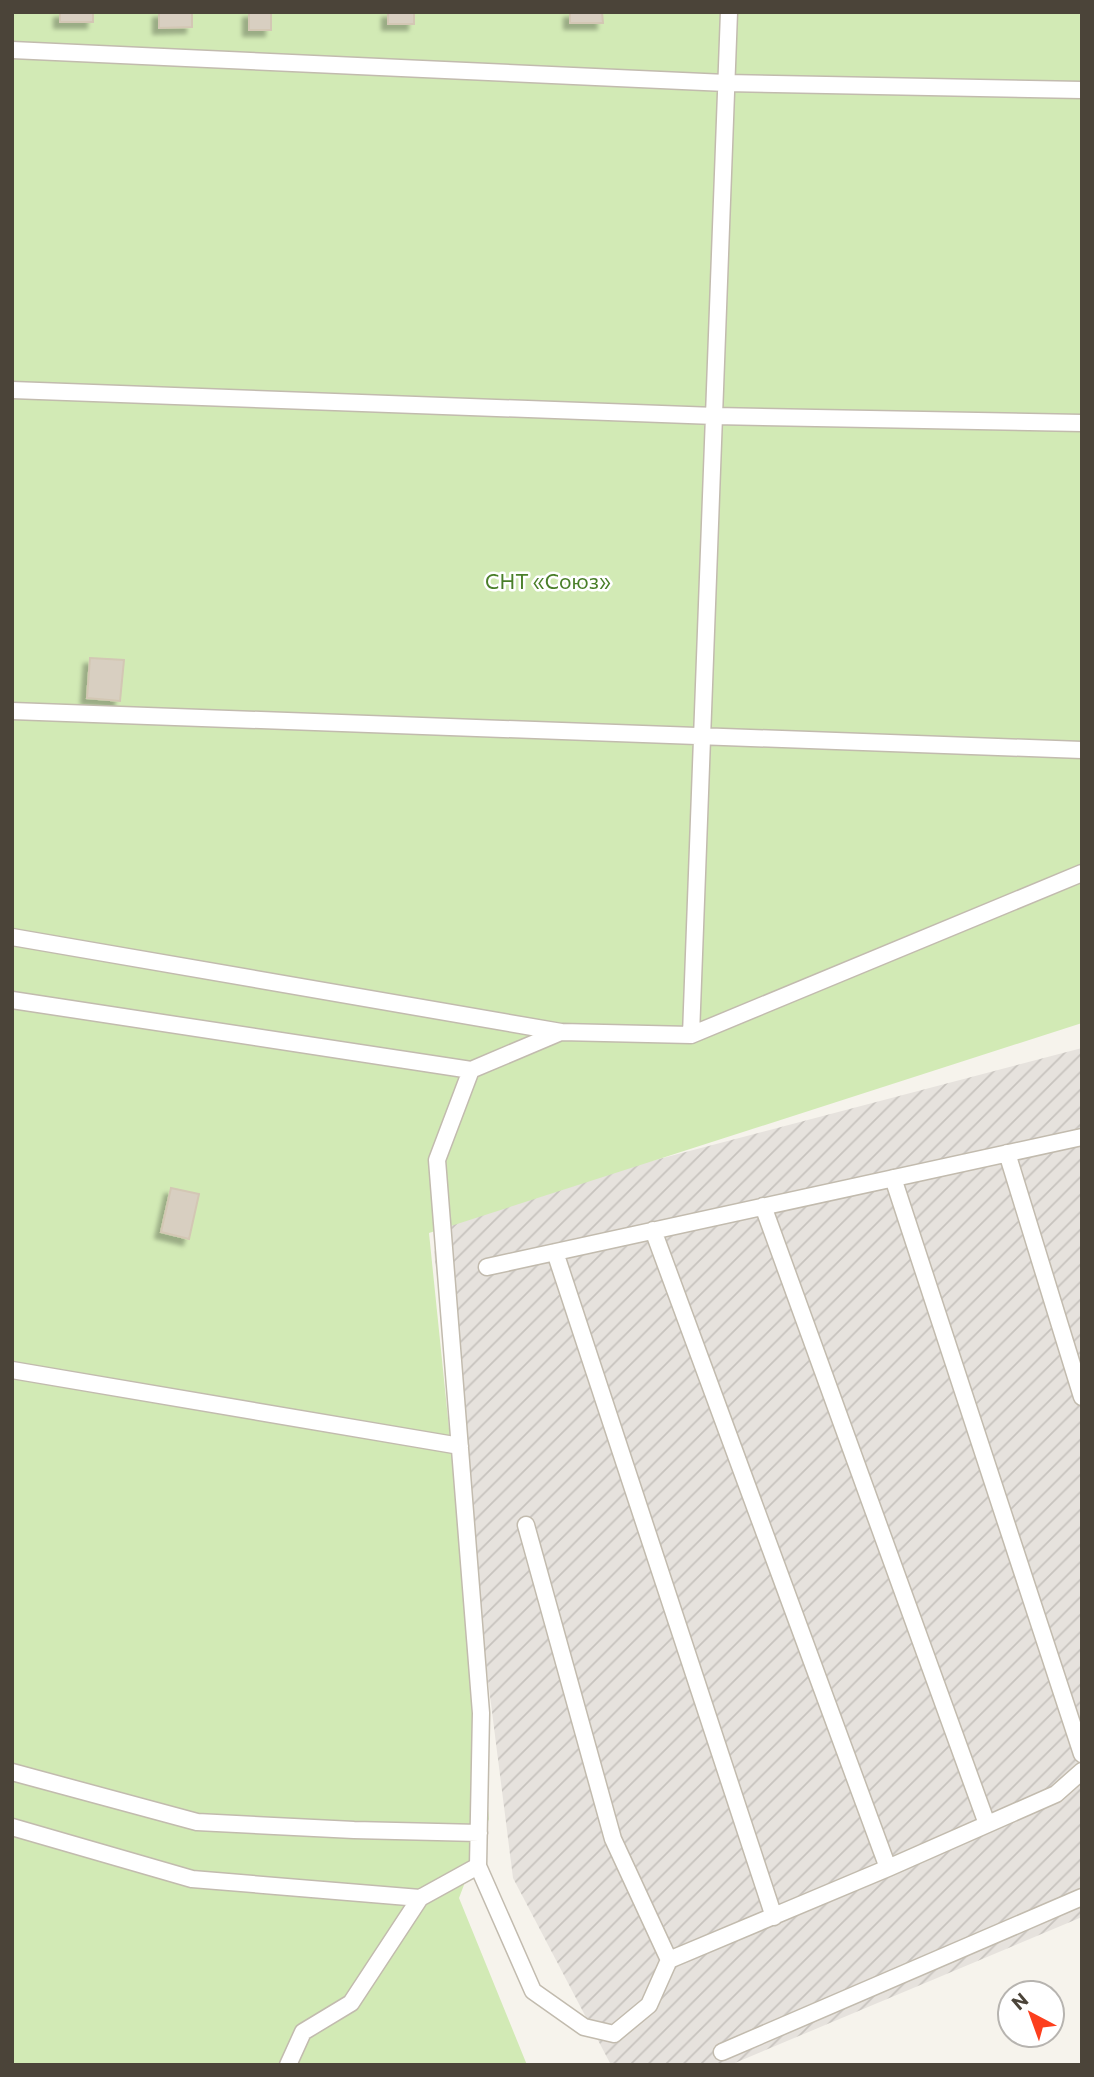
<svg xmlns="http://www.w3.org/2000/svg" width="1094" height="2077" font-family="Commissioner,sans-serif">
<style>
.industrial{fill:url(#industrial-furrows)}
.green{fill:#d2eab5}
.building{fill:#d8cfc1;stroke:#d3c7b4;stroke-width:2;filter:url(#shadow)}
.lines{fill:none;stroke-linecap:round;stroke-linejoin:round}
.service-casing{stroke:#c2bbae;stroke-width:19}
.service{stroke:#fff;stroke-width:16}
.labels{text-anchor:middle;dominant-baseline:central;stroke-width:5;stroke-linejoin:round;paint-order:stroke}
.park-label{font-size:21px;fill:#4a7f2a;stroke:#fff}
</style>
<defs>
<pattern id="industrial-furrows" width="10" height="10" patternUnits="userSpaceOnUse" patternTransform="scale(1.75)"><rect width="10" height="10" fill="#e6e2dd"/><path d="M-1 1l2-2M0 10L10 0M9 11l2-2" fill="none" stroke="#c7c3be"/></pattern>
<filter id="shadow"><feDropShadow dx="-6" dy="6" stdDeviation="2" flood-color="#0004"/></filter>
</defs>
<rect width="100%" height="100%" fill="#f6f3ec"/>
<path class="industrial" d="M1082,1048v869l-352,148h-119l-98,-187 -79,-626 23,-40z"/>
<path class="green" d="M12,12h1070v1011l-653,210 60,586 -30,79 68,167h-515z"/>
<path class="building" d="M60,12h33v10h-33z
M159,12h33v15l-33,1z
M249,12h22v18h-22z
M388,12h26v12h-26z
M570,12h32l1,11h-33z
M90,658l34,2 -4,41 -33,-3z
M171,1188l28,6 -10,45 -28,-7z"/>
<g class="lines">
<defs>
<path id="service" d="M12,50l714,33 356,7
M12,390l703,26 367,7
M12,711l1070,39
M12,937l549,95
M12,1000l459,70
M691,1035l38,-1023
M1007,1153l75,244
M893,1178l189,576
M763,1206l224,618
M653,1230l235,638
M555,1252l219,665
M487,1267l595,-130
M12,1370l448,76
M526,1525l87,314 56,121 219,-92 168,-74 26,-23
M12,1772l185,50 157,8 125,3
M12,1827l180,52 228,19 58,-32
M669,1960l-20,45 -35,29 -30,-7 -51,-36 -55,-125 3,-153 -44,-553 34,-90 90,-38 130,3 391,-162
M722,2052l360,-155
M288,2065l15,-33 48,-29 69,-105"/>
</defs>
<use href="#service" class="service-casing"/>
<use href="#service" class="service"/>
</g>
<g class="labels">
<g class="park-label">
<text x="548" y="580">СНТ «Союз»</text>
</g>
</g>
<rect width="1094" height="2077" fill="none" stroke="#4b4439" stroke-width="28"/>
<g transform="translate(1031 2014) rotate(319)"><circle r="33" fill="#ffffff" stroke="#b7b4b0" stroke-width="2"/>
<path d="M0-5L12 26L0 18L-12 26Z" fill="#fc3f1d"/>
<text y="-10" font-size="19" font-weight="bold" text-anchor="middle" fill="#4b4439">N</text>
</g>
</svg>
